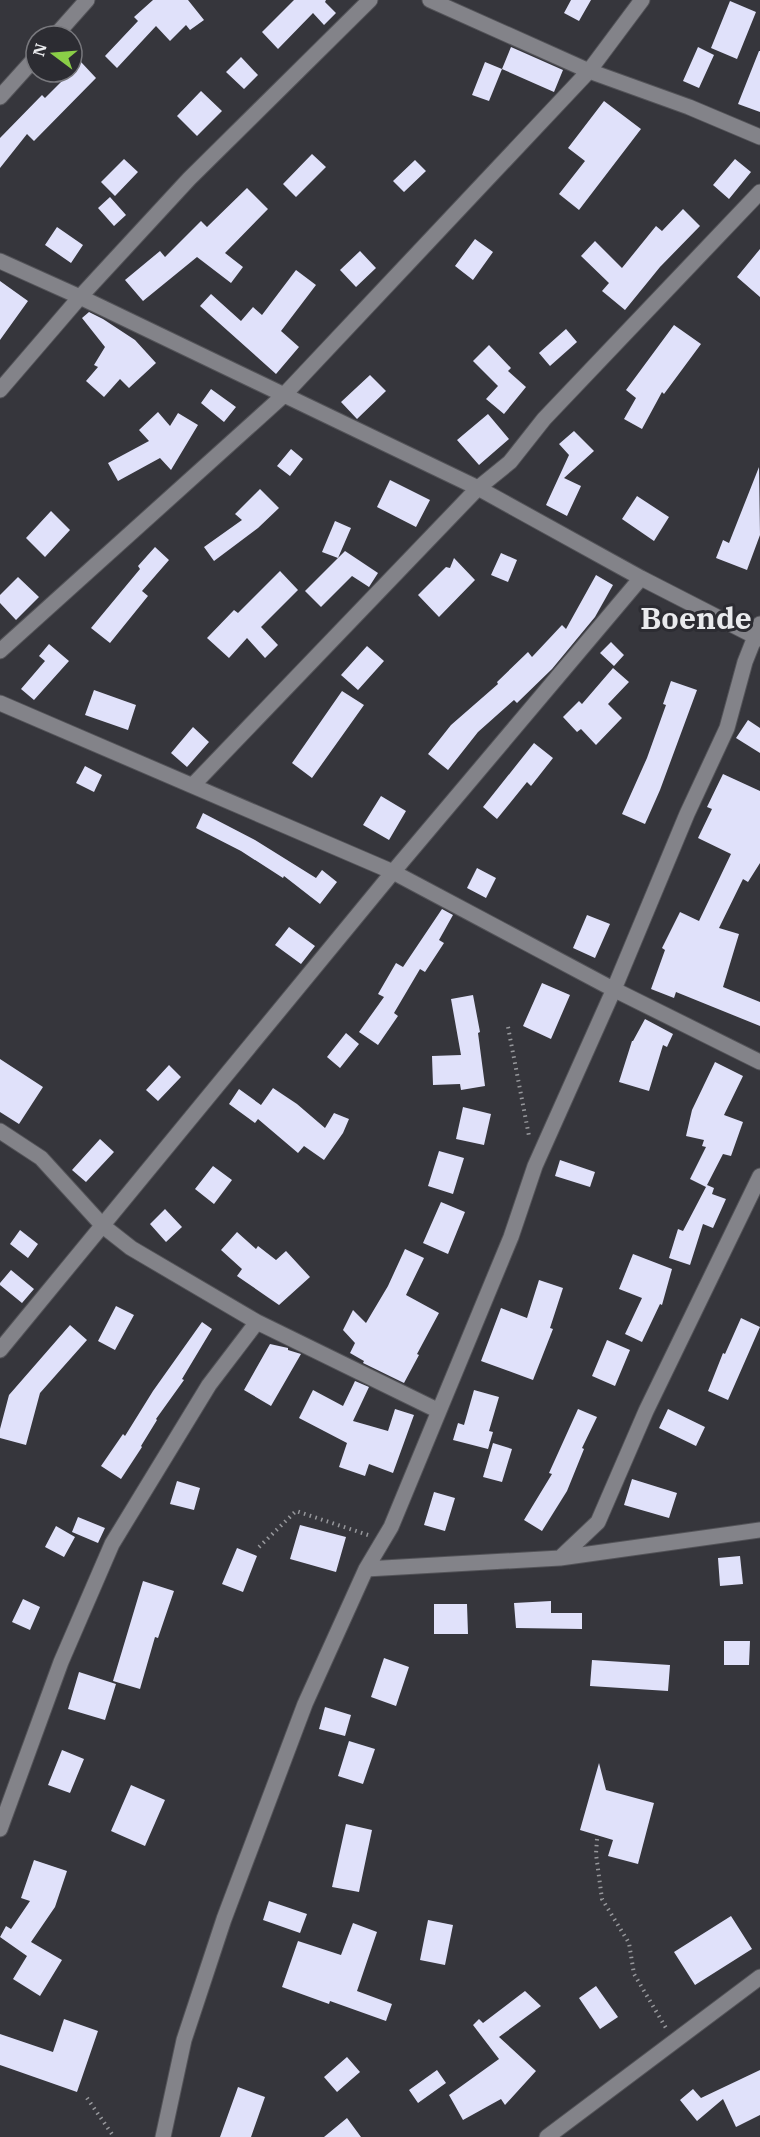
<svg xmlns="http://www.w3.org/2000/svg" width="760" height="2137" font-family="'IBM Plex Serif',serif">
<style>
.building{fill:#e0e1fa}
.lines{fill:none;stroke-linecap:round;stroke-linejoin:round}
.street-casing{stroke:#535358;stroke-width:17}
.path{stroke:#97989c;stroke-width:4;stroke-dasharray:1.5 4.5;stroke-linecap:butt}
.street{stroke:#838389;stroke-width:15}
.labels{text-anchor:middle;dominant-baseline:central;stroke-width:6;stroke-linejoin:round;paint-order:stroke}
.town-label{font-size:30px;font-weight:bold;fill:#e9eaed;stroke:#2c2c32}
</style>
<rect width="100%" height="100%" fill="#36363c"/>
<path class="building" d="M153,0h35l16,20 -14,10 -4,-5 -16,16 -14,-15 -39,42 -12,-12 33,-35 -4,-4z
M294,0h32l-1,2 11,11 -12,12 -11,-12 -35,36 -16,-17z
M571,0h20l-12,21 -15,-8z
M730,1l26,11 -19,47 -26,-11z
M511,47l52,23 -9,22 -52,-23z
M698,47l16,8 -15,33 -16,-7z
M759,51h1v61l-22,-8z
M241,57l17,18 -14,14 -18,-17z
M81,62l15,16 -62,63 -7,-7 -27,34v-30l42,-43 3,3z
M485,62l17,7 -13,32 -17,-6z
M201,91l21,20 -25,25 -20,-20z
M604,101l37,28 -62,81 -20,-16 26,-33 -17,-13z
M312,154l14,13 -30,30 -13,-13z
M124,159l14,13 -23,24 -14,-14z
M735,159l16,13 -22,27 -16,-14z
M415,160l11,11 -22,21 -11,-11z
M247,188l21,21 -43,44 18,14 -12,16 -34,-26 -54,44 -18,-21 35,-29 5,6 36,-36 6,6z
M110,197l16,18 -12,11 -16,-18z
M683,209l17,17 -40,41 -35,43 -23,-19 7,-8 -28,-27 14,-15 27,27 34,-42 6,5z
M57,227l26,18 -12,18 -26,-18z
M475,239l18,13 -20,28 -18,-14z
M760,249v48l-23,-20z
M360,251l16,17 -20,19 -16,-17z
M296,270l20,15 -35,46 18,16 -23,27 -76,-68 11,-12 30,27 12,-14 9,8z
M0,281l28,20 -28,39z
M89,312l14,7 32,21 21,23 -27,25 -9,-9 -16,18 -18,-16 12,-14 -4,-2 11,-18 -23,-29z
M674,325l27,19 -37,50 -2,-2 -20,37 -18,-10 12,-21 -10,-8z
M566,329l11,13 -27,24 -11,-13z
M489,345l22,23 -3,3 18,16 -22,27 -18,-15 12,-13 -25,-25z
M370,375l16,16 -29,28 -16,-17z
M211,389l25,18 -12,15 -23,-19z
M158,412l12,14 8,-13 20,12 -27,45 -11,-12 -42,23 -10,-18 41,-22 -10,-11z
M488,414l21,25 -30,26 -22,-25z
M574,431l20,20 -30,27 17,8 -14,30 -21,-11 23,-50 -10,-11z
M291,449l12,10 -13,17 -13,-10z
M759,467l1,68 -13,35 -31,-12 7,-18 6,3z
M390,480l40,20 -14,27 -39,-20z
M260,489l19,19 -21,20 -44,33 -10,-14 38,-27 -7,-6z
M637,496l32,21 -15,24 -32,-22z
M51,511l19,19 -25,27 -19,-19z
M335,521l16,7 -13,30 7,-7 33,22 -9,14 -17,-11 -31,31 -16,-16 33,-33 -16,-6z
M155,547l14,13 -27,31 6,5 -38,47 -19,-15 49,-59 -2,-3z
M501,553l16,7 -9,22 -17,-7z
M454,558l21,22 -36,37 -21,-22 28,-28 4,1z
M280,571l18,19 -37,37 17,18 -13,13 -18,-20 -18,20 -22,-20 27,-28 4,3z
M596,575l17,10 -18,32 -43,52 -35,34 -3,-3 -36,32 -30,38 -20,-16 23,-29 47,-41 -1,-2 31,-30 4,5 30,-32 4,4z
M18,577l21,20 -23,23 -16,-17v-8z
M611,642l13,13 -10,11 -14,-13z
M49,644l20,17 -35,39 -13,-11 24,-28 -6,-5z
M367,646l17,15 -26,29 -17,-15z
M613,668l16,14 -21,22 14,14 -26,27 -15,-16 -4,3 -14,-15 16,-16 3,3z
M671,681l26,9 -37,100 -15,34 -23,-10 25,-56 19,-53 -3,-1z
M94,690l42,15 -8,25 -43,-15z
M342,691l22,14 -52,73 -20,-15z
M748,720l12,8v25l-24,-15z
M193,727l16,15 -22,25 -16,-14z
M534,743l19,15 -22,28 -4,-4 -30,37 -14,-12z
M85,766l17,9 -8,17 -18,-9z
M723,774l37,17v72l-12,19 -5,-3 -24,49 20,6 -16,53 37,15v24l-84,-34 -2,6 -23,-9 14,-39 -3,-2 18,-36 19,9 32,-67 -33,-16 14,-29 -5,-2z
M381,796l25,15 -17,29 -26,-15z
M203,813l52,27 61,38 6,-8 15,12 -17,22 -36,-28 -1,2 -42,-27 -45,-23z
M477,868l19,10 -10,20 -19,-10z
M442,909l11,6 -14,25 5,3 -19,29 -5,-3 -26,44 4,3 -20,29 -19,-13 25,-35 -6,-3 18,-31 7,4z
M587,915l23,9 -15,34 -22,-10z
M289,927l26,19 -14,18 -26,-19z
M542,983l28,12 -19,44 -28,-13z
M473,995l7,37 -2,1 7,53 -24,4 -1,-6 -27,1 -1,-29 29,-1 -10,-56z
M645,1019l28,15 -6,13 -4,-2 -14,46 -30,-9 13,-41h1z
M346,1033l13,11 -19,24 -13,-11z
M0,1059l43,28 -24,37 -19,-12z
M715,1062l28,14 -19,39 19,7 -12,34 -8,-2 -16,31 7,3 -2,6 14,5 -13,29 -10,-4 -13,41 -21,-7 9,-29 5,2 23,-44 -16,-8 16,-32 -4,-1 2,-6 -18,-4 6,-26z
M169,1065l12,12 -23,24 -12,-11z
M273,1088l24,16 28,24 9,-15 15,6 -6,14 -19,27 -20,-14 -6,7 -40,-34 -3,4 -26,-19 10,-15 22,16z
M463,1107l28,7 -7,31 -28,-6z
M100,1139l14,13 -28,30 -14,-12z
M439,1151l25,7 -11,36 -25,-8z
M560,1160l35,12 -5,15 -35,-11z
M213,1166l19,14 -18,24 -19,-15z
M441,1202l24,10 -17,42 -25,-11z
M165,1209l17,18 -16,15 -16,-18z
M20,1230l18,14 -10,14 -18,-14z
M237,1232l19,17 2,-3 18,14 10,-9 24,26 -31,28 -42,-29 5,-7 -21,-19z
M405,1249l19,9 -18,37 33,18 -22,41 2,1 -15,28 -41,-20 1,-2 -14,-8 5,-10 -12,-13 10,-20 13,13 22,-37z
M633,1254l39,15 -10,36 -2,-1 -18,38 -17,-8 17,-36 -23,-9z
M11,1270l23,19 -12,14 -22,-18v-2z
M539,1280l24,8 -13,40 3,1 -20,51 -52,-19 20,-53 26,10z
M116,1306l18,9 -19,35 -17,-9z
M741,1318l19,9 -32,73 -20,-9 15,-38 2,1z
M202,1322l10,7 -30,50 2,1 -28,39 1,1 -16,26 1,1 -21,32 -20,-13 22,-32 2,2 28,-45z
M70,1325l17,15 -47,53 -14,52 -26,-7v-9l9,-34z
M607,1340l23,10 -15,36 -23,-10z
M270,1344l18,4v2l13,4 -30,52 -27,-16z
M355,1381l14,6 -16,34 35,10 7,-22 19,6 -21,58 -24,-9 -4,12 -26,-9 8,-24 -48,-25 14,-28 30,16z
M474,1390l25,7 -10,34 4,1 -5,17 -35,-9 5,-17 6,2z
M578,1409l19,8 -15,31 2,1 -17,42 -25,40 -18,-11 28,-46 -3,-1z
M668,1409l37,18 -9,19 -37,-18z
M493,1443l19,6 -10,33 -19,-5z
M632,1479l45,14 -8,25 -45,-13z
M177,1481l23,7 -6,22 -24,-6z
M434,1492l21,6 -10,33 -21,-6z
M78,1517l27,11 -7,15 -26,-11z
M300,1525l46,12 -10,35 -46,-13z
M56,1526l19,11 -11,20 -19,-10z
M237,1548l20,8 -14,36 -21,-8z
M740,1556l3,28 -23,2 -2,-28z
M143,1581l31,10 -16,47 -3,-1 -15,52 -27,-8z
M23,1599l17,8 -10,23 -18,-8z
M551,1601v12h31v16l-66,-1 -2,-25z
M434,1604h33l1,30h-34z
M724,1641h26l-1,24h-25z
M384,1658l25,9 -13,39 -25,-9z
M592,1660l78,5 -2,26 -78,-5z
M79,1672l37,12 -11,36 -37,-11z
M325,1707l26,8 -6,21 -26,-7z
M349,1741l26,8 -12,35 -25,-8z
M62,1750l22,9 -14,34 -22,-8z
M599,1763l7,27 48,13 -16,61 -30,-8 5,-16 -33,-10z
M131,1785l34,15 -20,46 -34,-15z
M346,1824l26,6 -13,62 -27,-5z
M34,1860l33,11 -12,36 -24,35 31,18 -22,36 -27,-17 14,-23 -27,-19 6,-11 5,3 19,-28 -9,-3z
M269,1901l38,13 -7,19 -37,-13z
M731,1916l21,33 -57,36 -21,-33z
M428,1920l25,5 -8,40 -25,-5z
M353,1923l24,9 -20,59 35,13 -6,17 -56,-20 -1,3 -47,-17 16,-46 43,14z
M596,1986l22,31 -18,12 -21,-31z
M525,1991l16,15 -42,31 37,34 -31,34 -4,-6 -38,21 -14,-25 50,-36 -26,-34 6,-6 4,4z
M64,2019l34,12 -21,61 -77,-27v-31l53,18z
M347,2057l13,15 -23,20 -13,-15z
M437,2070l9,13 -28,20 -9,-13z
M760,2070v45l-24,12 -13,-28 -26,22 -17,-21 13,-11 8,9z
M238,2087l27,10 -14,40h-31z
M347,2118l14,19h-37z"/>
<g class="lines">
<defs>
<path id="street" d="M430,0l159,71 100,36 71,30
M55,36l32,-36
M0,97l36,-40
M0,261l80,36 398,191 163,90 119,61
M0,390l80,-93 109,-118 181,-179
M0,651l284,-256 305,-324 53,-71
M0,703l393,169 216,115 151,75
M193,785l285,-297 32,-26 34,-43 216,-227
M0,1131l41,27 62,68 28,22 126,74 182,89
M0,1350l393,-478 248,-294
M560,1558l38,-36 48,-111 114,-235
M366,1569l194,-11 200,-28
M0,1829l61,-167 51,-118 97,-159 48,-63
M163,2137l21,-97 40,-121 81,-215 61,-135 25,-42 120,-290 24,-71 79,-177 73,-175 40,-86 18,-66 15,-38
M547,2137l213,-160"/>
</defs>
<use href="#street" class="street-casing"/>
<path class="path" d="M508,1027l21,109
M259,1547l37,-36 72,24
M597,1839l-1,15 6,45 27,44 5,31 32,54
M87,2098l27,39"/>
<use href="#street" class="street"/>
</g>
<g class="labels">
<g class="town-label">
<text x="696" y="617">Boende</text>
</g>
</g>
<g transform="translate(54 54) rotate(286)"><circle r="28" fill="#2c2c32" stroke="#78787d" stroke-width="1.5"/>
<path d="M0-4.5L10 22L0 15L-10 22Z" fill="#8ace47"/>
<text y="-9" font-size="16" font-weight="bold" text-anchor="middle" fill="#e9eaed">N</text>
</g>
</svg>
